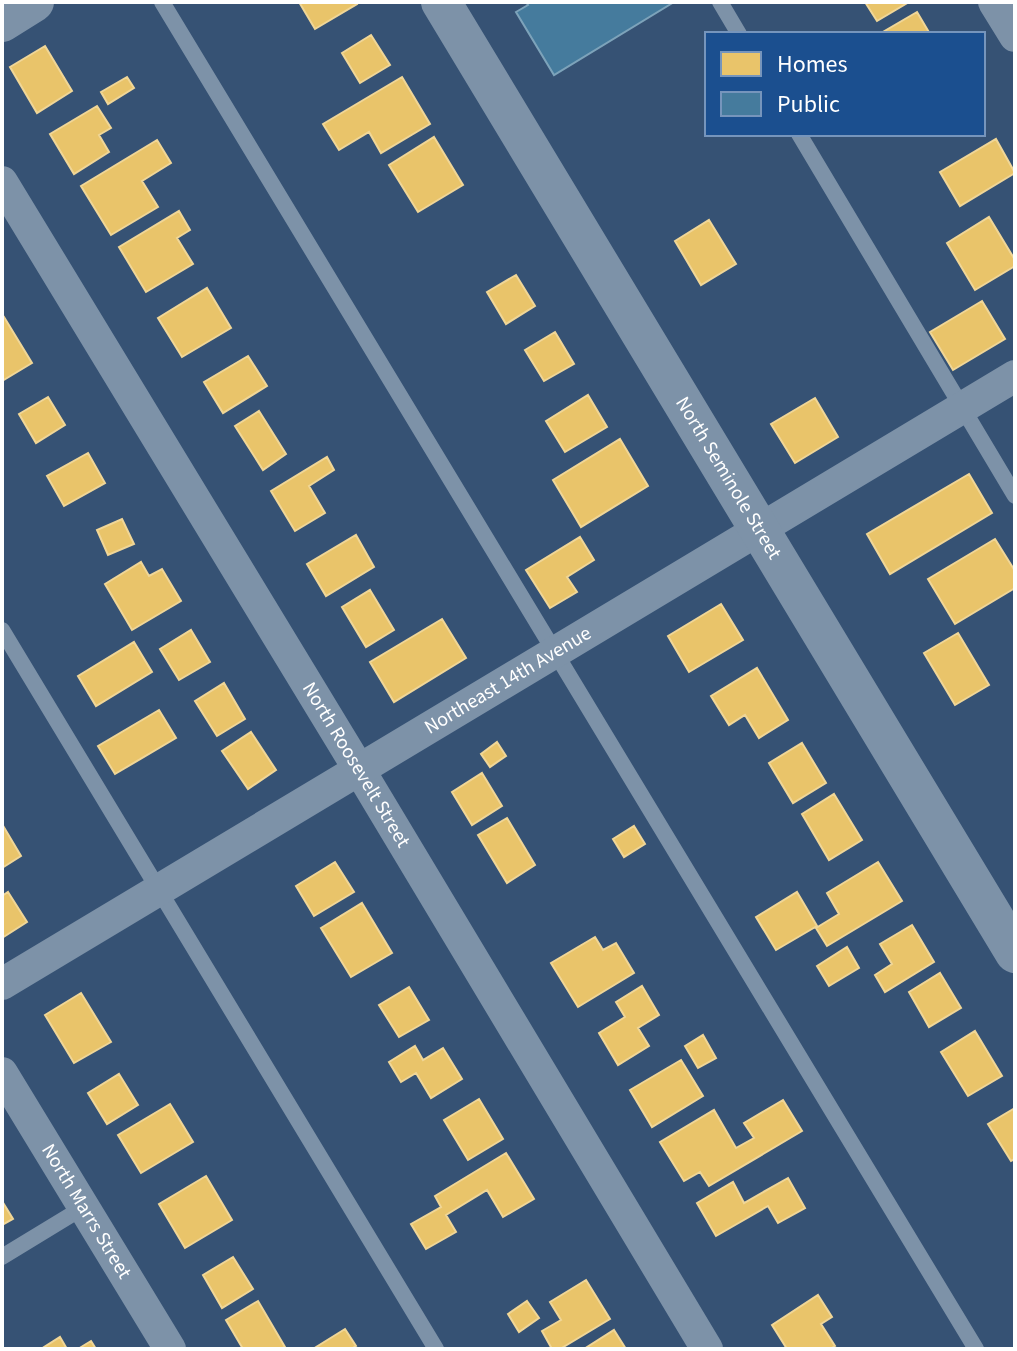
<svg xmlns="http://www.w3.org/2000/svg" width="1017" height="1351" font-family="'Source Sans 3',sans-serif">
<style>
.homes{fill:#e9c46a;stroke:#f0d697;stroke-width:2}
.public{fill:#457b9d;stroke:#7da3ba;stroke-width:2}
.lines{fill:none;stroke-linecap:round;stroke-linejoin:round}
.service{stroke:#7d92a8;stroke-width:16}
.minor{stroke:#7d92a8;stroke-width:32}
.tertiary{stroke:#7d92a8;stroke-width:40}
.labels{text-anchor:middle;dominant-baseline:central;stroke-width:8;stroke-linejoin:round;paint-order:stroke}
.street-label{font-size:20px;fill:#fff;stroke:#1b4f8f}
</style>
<rect width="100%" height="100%" fill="#365274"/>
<path class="homes" d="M299,2h57l1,2 -42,25z
M865,2h44l-32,19z
M917,12l13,22h-45l-2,-2z
M371,35l19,30 -30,18 -18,-30z
M45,46l27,45 -35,22 -27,-46z
M127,77l7,11 -26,16 -7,-12z
M402,77l28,47 -49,29 -12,-21 -30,18 -16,-26z
M97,106l14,22 -12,7 10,17 -35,22 -24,-40z
M434,137l29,48 -45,27 -29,-47z
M996,139l19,34 -55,33 -20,-34z
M157,140l14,23 -29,18 16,26 -47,28 -30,-49z
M179,211l11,19 -13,8 16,26 -47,28 -27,-45z
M989,217l26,43v6l-40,24 -28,-47z
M709,220l27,44 -35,21 -26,-44z
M516,275l19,31 -29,18 -19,-32z
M207,288l24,40 -49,29 -24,-39z
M982,301l23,38 -52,31 -23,-38z
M4,317l28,46 -30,18v-62z
M555,332l19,32 -30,17 -19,-31z
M248,356l19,30 -44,27 -19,-31z
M588,395l19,32 -42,25 -19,-31z
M48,397l17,28 -29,18 -17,-29z
M815,398l23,39 -43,26 -24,-39z
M259,411l27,43 -23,16 -28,-44z
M620,439l28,47 -67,41 -28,-47z
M88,453l17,30 -41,23 -17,-30z
M327,457l7,13 -25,16 16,27 -30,18 -24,-40z
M969,474l23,39 -102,61 -23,-40z
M122,519l12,25 -26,11 -11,-25z
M356,535l18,32 -48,29 -19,-32z
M580,537l14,23 -27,17 10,15 -27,16 -24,-38z
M995,539l20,32v17l-60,36 -27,-45z
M141,562l8,14 13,-7 19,32 -49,29 -27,-46z
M370,590l24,40 -28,17 -24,-40z
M721,604l22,36 -54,32 -21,-36z
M442,619l24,39 -72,44 -24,-40z
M191,630l19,32 -31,18 -19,-31z
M958,633l31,52 -34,20 -31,-52z
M134,642l18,30 -56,34 -18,-30z
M757,668l31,52 -29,18 -14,-23 -16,10 -18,-29z
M224,683l21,36 -28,17 -22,-35z
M159,710l17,28 -61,36 -17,-28z
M251,732l25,38 -28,19 -26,-38z
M497,742l9,14 -16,11 -9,-13z
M802,743l24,40 -33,20 -24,-40z
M482,773l20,33 -30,19 -20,-33z
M834,794l28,46 -33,20 -27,-46z
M507,818l28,47 -28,18 -29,-48z
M2,824l19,32 -19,12z
M634,826l11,18 -21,13 -11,-18z
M335,862l19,30 -40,24 -18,-30z
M878,862l24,39 -75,45 -11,-18 23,-14 -12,-21z
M8,892l19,30 -25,16v-42z
M797,892l20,34 -41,24 -20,-33z
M362,903l30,50 -41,24 -30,-49z
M912,925l22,37 -49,30 -10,-17 17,-11 -12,-20z
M595,937l8,13 13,-7 18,30 -56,34 -27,-44z
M847,947l12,21 -30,18 -12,-20z
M940,973l21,35 -32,19 -20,-35z
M642,986l17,29 -21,13 11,18 -31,19 -19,-32 26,-16 -9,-15z
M409,987l20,33 -30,17 -20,-32z
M81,993l30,49 -37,21 -29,-48z
M975,1031l27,45 -34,20 -27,-44z
M703,1035l13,23 -18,10 -13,-22z
M415,1046l8,14 20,-12 19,31 -31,19 -15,-25 -15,9 -12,-20z
M681,1060l22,36 -51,31 -22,-37z
M119,1074l19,31 -31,19 -19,-31z
M479,1099l24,40 -35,21 -24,-40z
M783,1100l19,31 -93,55 -9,-14 -16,9 -24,-39 54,-32 22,38 18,-10 -10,-15z
M170,1104l23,38 -52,31 -23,-38z
M1015,1108v51l-4,2 -23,-37z
M506,1153l28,46 -31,18 -16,-27 -41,25 10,17 -30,17 -15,-25 30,-17 -6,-11z
M206,1176l26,44 -47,28 -26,-44z
M788,1178l17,30 -27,15 -10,-17 -52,30 -19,-33 36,-21 11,21z
M2,1201l11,18 -11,6z
M233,1257l20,32 -31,19 -19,-33z
M586,1280l24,39 -50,30h-8l-10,-18 19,-11 -11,-18z
M818,1295l14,22 -11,7 14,22 -5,3h-43l-15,-24z
M258,1301l27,46 -5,2h-37l-17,-29z
M527,1301l12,17 -20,14 -11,-18z
M345,1329l11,17 -5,3h-38z
M614,1330l12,19h-42z
M60,1337l7,12h-26z
M91,1341l5,8h-18z"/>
<path class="public" d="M526,2h148l-120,73 -38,-63 12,-7z"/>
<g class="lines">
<path class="service" d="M162,2l814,1347
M720,2l19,32
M799,134l216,362
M2,630l434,719
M2,1257l82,-50"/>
<g class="minor">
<path d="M994,2l21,34"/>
<path id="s1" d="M2,182l358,589 347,578"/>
<path id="s2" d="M2,984l1013,-608"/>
<path id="s3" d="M2,1073l168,276"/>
</g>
<g class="tertiary">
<path id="s4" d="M441,2l574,951"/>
<path d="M2,22l32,-20"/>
</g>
</g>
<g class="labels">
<g class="street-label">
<text stroke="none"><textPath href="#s4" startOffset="556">North Seminole Street</textPath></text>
<text stroke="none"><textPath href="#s2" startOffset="590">Northeast 14th Avenue</textPath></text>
<text stroke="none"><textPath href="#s1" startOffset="682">North Roosevelt Street</textPath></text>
<text stroke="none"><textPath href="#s3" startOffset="162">North Marrs Street</textPath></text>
</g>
</g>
<rect width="1017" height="1351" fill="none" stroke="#ffffff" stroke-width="8"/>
<rect x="705" y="32" width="280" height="104" fill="#1b4f8f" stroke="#7695bc" stroke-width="2"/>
<rect x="721" y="52" width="40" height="24" fill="#e9c46a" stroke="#7695bc" stroke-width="2"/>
<text x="777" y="72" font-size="24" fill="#ffffff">Homes</text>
<rect x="721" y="92" width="40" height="24" fill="#457b9d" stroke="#7695bc" stroke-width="2"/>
<text x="777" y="112" font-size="24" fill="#ffffff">Public</text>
</svg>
